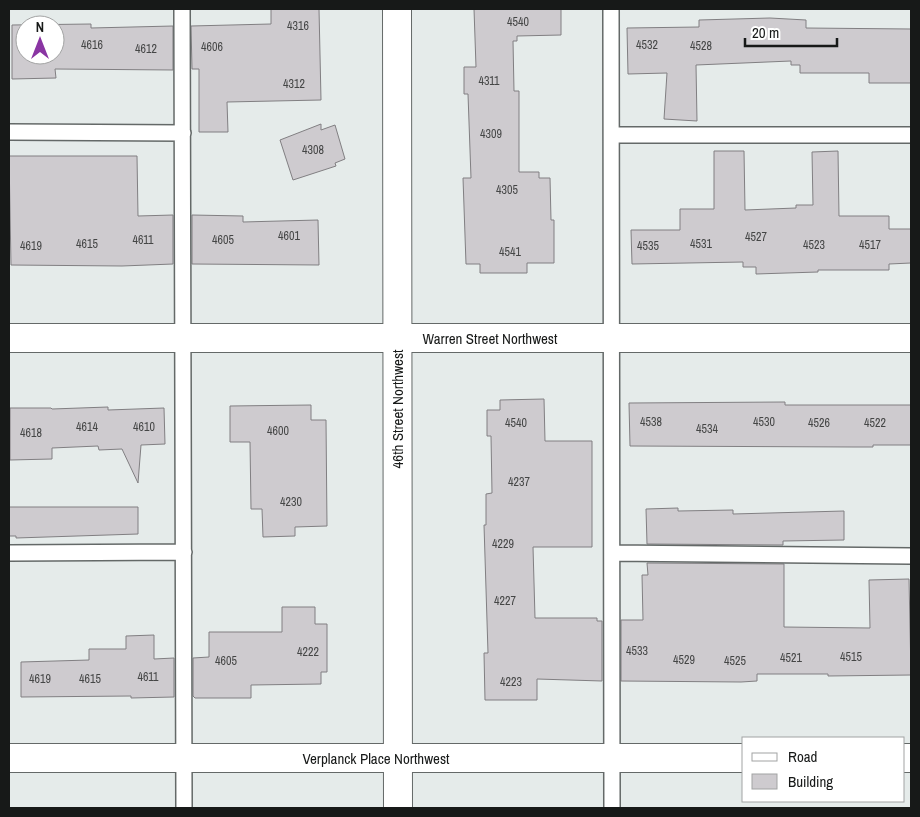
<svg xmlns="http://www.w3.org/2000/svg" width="920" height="817" font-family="'Archivo Narrow',sans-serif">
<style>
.building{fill:#cecbcf;stroke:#817f82;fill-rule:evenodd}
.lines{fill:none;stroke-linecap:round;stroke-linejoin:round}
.lane-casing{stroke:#646968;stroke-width:18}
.street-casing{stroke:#646968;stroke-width:30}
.secondary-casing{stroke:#646968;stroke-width:30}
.lane{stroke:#fff;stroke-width:15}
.street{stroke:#fff;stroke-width:28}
.secondary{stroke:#fff;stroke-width:28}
.labels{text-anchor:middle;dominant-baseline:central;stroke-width:4;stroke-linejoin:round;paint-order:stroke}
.number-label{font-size:12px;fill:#454646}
.street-label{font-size:15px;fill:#171918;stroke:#fff}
</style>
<rect width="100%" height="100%" fill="#e5ebea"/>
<path class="building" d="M271,9h48l2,91 -94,2 1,30h-29v-63h-7l-1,-43 80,-2z
M474,9h87v26l-44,1v5h-4l1,50h5v81h20v6h11l1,42h3v43h-27v10h-47v-9h-14l-3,-86h8l-3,-84h-4v-27h12z
M770,18l36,2v8l105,1v54h-42v-10h-69v-8h-9v-4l-95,4 1,56 -33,-2 3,-46 -39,1 -1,-46 72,-1v-7z
M91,24v4l82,-2v44l-118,-1 1,9 -44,1v-54zM25,25h30v30h-30z
M321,124v6l14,-5 10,34 -10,4 1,3 -43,14 -13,-40z
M714,151h30l1,59 51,-2v-3h17l-1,-53 26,-1 1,65h50v13h22v34l-22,1v6h-71v2l-62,2v-7h-13v-5l-111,2 -1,-34h49v-21h34z
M9,156h128l1,60 35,-1v49l-51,2 -111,-1z
M192,215l51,1v6l75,-2 1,45 -127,-1z
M544,399l1,42h47v106h-59l2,71h62v3h5v60l-65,-2v21h-52l-1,-47h4l-4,-128h2v-31l6,-1 -1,-57h-4v-26h13v-10z
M785,402v3h126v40h-38v2h-19l-224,-1 -1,-43z
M311,405v15h15l1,106 -32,1v9l-32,1 -1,-28h-11l-1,-67h-20v-36z
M108,407v3l56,-2 1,36 -24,1 -3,38 -16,-34 -23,1 -1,-4 -46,2v11l-42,1v-52h41l1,1z
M9,507h129v27l-122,4v-2h-7z
M678,508v3l55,-1v4l111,-3v29l-61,1v4l-136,-1 -1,-35z
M647,563l137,1v63l86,1 -1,-48 40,-1 2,96 -83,1v-2h-71v7l-16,1 -120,-1v-61h22l-1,-45h6z
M282,607h33v17h12v48h-6v12l-70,1v13h-56l-2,-2v-38l16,-1v-25h73z
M154,635v24l20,-1v39l-43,1v-2l-110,1v-35l68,-2v-11h37v-13z"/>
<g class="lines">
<defs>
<path id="lane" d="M182,9l2,799
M611,9l1,799
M9,132l174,1
M612,135h299
M9,553l175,-1
M612,553l299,3"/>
<path id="street" d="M9,338h902
M9,758h735
M904,758h7"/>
<path id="secondary" d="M397,9l1,799"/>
</defs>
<use href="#lane" class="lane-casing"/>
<use href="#street" class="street-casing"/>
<use href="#secondary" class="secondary-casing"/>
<use href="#lane" class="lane"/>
<use href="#street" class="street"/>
<use href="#secondary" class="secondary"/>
</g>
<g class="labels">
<g class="number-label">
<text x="518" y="22">4540</text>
<text x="298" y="26">4316</text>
<text x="92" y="45">4616</text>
<text x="647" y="45">4532</text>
<text x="701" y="46">4528</text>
<text x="212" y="47">4606</text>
<text x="146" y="49">4612</text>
<text x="489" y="81">4311</text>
<text x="294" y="84">4312</text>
<text x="491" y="134">4309</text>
<text x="313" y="150">4308</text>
<text x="507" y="190">4305</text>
<text x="289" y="236">4601</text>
<text x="756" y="237">4527</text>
<text x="143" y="240">4611</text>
<text x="223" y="240">4605</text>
<text x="87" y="244">4615</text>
<text x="701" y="244">4531</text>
<text x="814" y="245">4523</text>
<text x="870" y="245">4517</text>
<text x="31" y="246">4619</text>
<text x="648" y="246">4535</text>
<text x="510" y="252">4541</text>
<text x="651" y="422">4538</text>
<text x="764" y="422">4530</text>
<text x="516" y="423">4540</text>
<text x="819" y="423">4526</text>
<text x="875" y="423">4522</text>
<text x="87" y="427">4614</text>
<text x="144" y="427">4610</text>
<text x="707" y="429">4534</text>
<text x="278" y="431">4600</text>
<text x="31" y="433">4618</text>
<text x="519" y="482">4237</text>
<text x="291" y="502">4230</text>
<text x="503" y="544">4229</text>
<text x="505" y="601">4227</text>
<text x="637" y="651">4533</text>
<text x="308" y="652">4222</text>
<text x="851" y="657">4515</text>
<text x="791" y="658">4521</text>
<text x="684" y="660">4529</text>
<text x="226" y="661">4605</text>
<text x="735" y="661">4525</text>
<text x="148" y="677">4611</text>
<text x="40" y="679">4619</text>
<text x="90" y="679">4615</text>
<text x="511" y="682">4223</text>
</g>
<g class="street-label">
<text x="490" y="338">Warren Street Northwest</text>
<text transform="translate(397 409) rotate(-90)">46th Street Northwest</text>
<text x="376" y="758">Verplanck Place Northwest</text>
</g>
</g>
<rect width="920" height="817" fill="none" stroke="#171918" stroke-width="20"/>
<rect x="742" y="737" width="162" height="65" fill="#ffffff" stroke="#a2a3a3"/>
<rect x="752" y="753" width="25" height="8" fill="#ffffff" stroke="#a2a3a3"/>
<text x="788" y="762" font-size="15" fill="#171918">Road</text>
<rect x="752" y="774" width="25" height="15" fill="#cecbcf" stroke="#a2a3a3"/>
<text x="788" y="787" font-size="15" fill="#171918">Building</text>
<g transform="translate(40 40)"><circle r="24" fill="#ffffff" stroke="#a2a3a3"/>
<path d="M0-4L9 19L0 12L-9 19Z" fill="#8a35a3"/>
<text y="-8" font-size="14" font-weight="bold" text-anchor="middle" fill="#171918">N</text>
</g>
<path d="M745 38v8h92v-8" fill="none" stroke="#171918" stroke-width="2.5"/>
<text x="752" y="38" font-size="15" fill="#171918" stroke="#ffffff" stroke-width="4" paint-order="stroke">20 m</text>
</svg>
